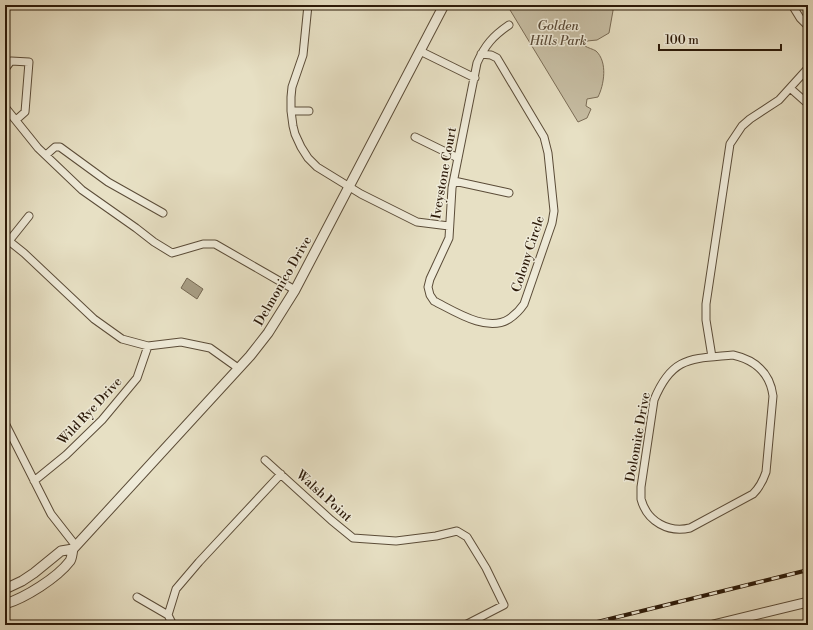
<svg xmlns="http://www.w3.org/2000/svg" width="813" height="630" font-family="'Libre Bodoni',serif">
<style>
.green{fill:#c7bea4;stroke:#7a6c56}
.water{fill:#a79d84;stroke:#766953}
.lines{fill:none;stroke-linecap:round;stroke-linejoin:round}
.minor-casing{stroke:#5b4c38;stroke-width:9}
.tertiary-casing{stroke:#5b4c38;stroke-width:11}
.minor{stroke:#efebd9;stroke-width:7}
.tertiary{stroke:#efebd9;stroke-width:9}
.rail-casing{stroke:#2c1a09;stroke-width:4}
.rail{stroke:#efebd9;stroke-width:2.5;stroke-dasharray:8;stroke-linecap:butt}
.labels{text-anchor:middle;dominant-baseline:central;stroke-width:3;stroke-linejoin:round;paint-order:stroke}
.park-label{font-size:13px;font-style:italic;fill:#5a4b38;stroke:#efebd9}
.street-label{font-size:13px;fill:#2c1a09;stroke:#efebd9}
</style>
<rect width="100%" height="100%" fill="#e7e0c4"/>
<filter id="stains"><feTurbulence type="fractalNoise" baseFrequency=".005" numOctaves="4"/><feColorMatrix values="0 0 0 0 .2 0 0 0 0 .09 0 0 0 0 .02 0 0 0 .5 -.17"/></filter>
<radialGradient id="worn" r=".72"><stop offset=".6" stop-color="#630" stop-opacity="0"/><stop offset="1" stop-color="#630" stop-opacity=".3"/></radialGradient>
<path class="green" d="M507,5h107l-5,28 -12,7 -10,1 -2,5c3,2 8,3 11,5 12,11 8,34 2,46l-11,2 -1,7 5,3 -4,9 -9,4z"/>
<path class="water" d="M187,278l16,11 -6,10 -16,-11z"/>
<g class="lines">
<defs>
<path id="minor" d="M308,5l-5,50 -11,32 -1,10v14l2,15 2,8 6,13 7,11 9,9 44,27 56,28 32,4
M792,5l8,13 8,8
M420,51l55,27
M481,54l10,1 6,3 47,79 4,16 6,58 -2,12 -28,81c-4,6 -9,11 -15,15 -22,14 -55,-8 -75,-18l-4,-6 -2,-8 2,-8 19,-41 3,-50 25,-125c8,-18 16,-27 32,-38
M5,69l6,-8 18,1 -4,50 -9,8
M790,88l18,16
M5,107l33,41 44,42 54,38 18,14 18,11 31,-9h12l80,46
M291,111h18
M415,137l43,21
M46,155l9,-8h5l48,35 55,31
M454,181l55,12
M9,241l20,-25
M5,244l4,-3 15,12 70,66 28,20 26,7 33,-4 29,6 28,20
M733,355c22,5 37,18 40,41l-7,76c-3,9 -6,15 -13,22l-63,34c-21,5 -43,-6 -49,-29 0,-4 0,-8 0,-12l13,-87c18,-44 37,-41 79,-45z
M712,357l-6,-37v-16l24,-160 12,-18 8,-7 29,-19 29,-32
M5,423l46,91 25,32
M265,460l66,60 22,18 43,3 40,-5 21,-5 10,6 19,31 18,37 -39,20
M34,481l32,-26 36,-35 35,-42 11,-32
M137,597l31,18 5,10
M168,615l8,-26 23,-27 82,-88"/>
<path id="tertiary" d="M5,589l17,-8 12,-8 27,-22 12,-2
M5,604c20,-6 52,-26 65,-43 2,-3 2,-8 3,-12l177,-193 18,-23 27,-43 149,-285
M713,625l95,-23"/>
</defs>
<use href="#minor" class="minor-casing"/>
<use href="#tertiary" class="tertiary-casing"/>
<use href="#minor" class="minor"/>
<use href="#tertiary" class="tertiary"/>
<defs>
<path id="rail" d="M585,625l223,-55"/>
</defs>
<use href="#rail" class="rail-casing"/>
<use href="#rail" class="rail"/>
</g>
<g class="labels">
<g class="park-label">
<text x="558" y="26">Golden<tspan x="558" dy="15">Hills Park</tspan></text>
</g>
<g class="street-label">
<text transform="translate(444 173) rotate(-80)">Iveystone Court</text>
<text transform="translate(528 254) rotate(-72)">Colony Circle</text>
<text transform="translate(283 281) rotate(-60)">Delmonico Drive</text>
<text transform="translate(90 411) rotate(-47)">Wild Rye Drive</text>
<text transform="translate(638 437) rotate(-80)">Dolomite Drive</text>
<text transform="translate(324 496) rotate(42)">Walsh Point</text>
</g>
</g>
<rect width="813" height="630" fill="none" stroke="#e7e0c4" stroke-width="20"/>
<rect x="6" y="6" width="801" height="618" fill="none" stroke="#2c1a09" stroke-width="2"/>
<rect x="10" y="10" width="793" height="610" fill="none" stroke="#2c1a09"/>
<path d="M659 44v6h122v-6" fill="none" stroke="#2c1a09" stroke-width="2"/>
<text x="665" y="44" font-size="12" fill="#2c1a09" stroke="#efebd9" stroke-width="3" paint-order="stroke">100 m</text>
<rect width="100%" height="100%" filter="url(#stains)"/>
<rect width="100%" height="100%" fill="url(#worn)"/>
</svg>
